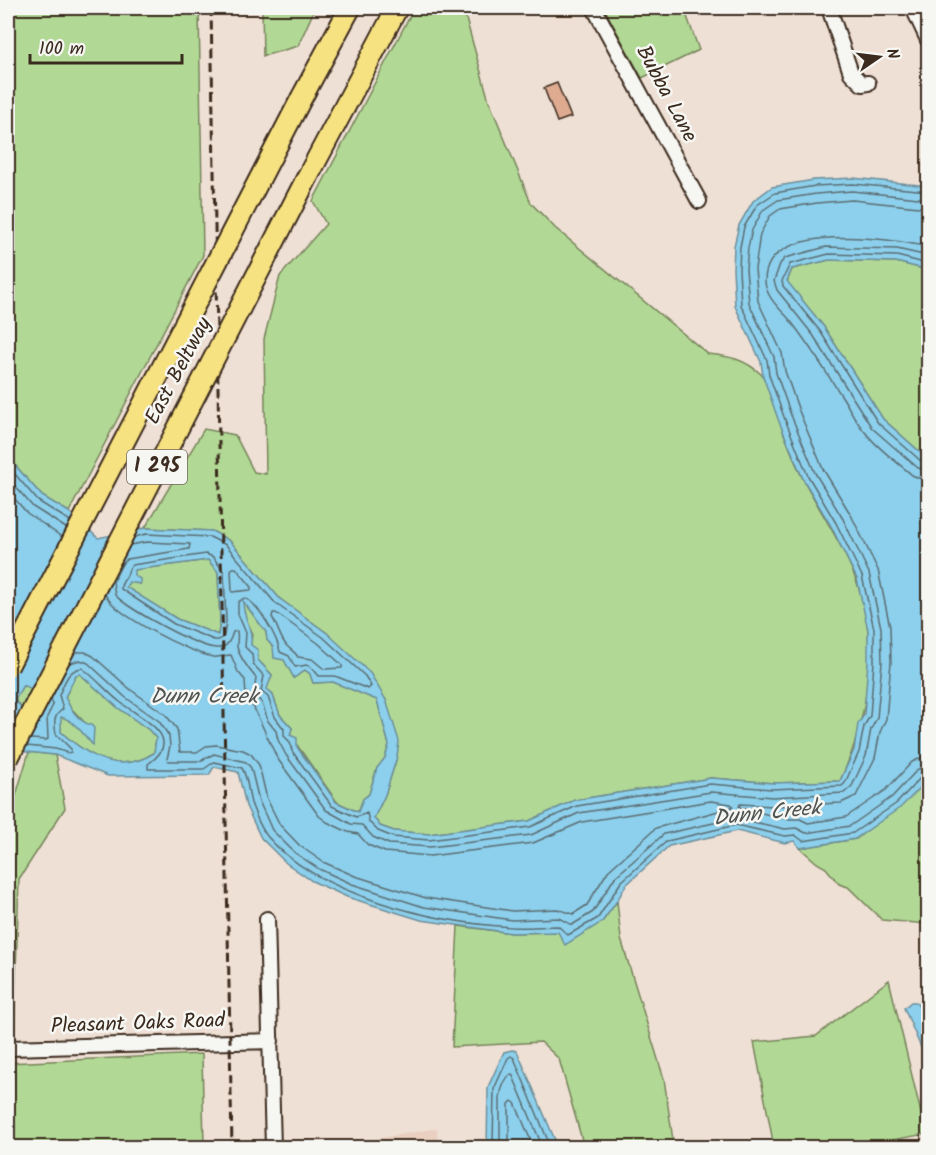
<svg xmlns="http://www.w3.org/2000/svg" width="936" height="1155" font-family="Kalam,sans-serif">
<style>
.built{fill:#ead0c1}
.green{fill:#b1d995;stroke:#76825a;stroke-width:1.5}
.water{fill:#8cd0ed;stroke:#6c8e9a;stroke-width:1.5;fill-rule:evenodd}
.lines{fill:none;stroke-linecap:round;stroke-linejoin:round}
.shore{stroke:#5b6c71;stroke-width:1.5}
.building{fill:#deab91;stroke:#3b2a1e;stroke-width:1.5}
.minor-casing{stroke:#3b2a1e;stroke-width:18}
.highway-casing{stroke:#3b2a1e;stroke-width:24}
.minor{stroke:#f6f6f2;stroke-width:14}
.highway{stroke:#f7e281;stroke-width:20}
.rail{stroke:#3b2a1e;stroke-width:3;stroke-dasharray:9 4.5;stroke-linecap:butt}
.highway-bridge-casing{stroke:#3b2a1e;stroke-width:24;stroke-linecap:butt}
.highway-bridge{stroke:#f7e281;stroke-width:20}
.labels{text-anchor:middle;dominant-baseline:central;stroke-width:5;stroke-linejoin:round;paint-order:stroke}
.shield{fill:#f6f6f2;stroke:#73675e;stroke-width:1.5}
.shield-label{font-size:20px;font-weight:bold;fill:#3b2a1e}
.street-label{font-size:21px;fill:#3b2a1e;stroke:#f6f6f2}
.water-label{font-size:22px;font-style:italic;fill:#4f5452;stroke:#f6f6f2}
</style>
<rect width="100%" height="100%" fill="#efe0d5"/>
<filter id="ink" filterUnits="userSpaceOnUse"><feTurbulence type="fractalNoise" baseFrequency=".0167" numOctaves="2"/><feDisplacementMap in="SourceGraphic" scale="12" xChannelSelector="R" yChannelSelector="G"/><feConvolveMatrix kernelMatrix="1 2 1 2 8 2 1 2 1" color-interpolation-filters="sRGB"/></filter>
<g filter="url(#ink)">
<path class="built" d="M437,1128l1,19h-109z"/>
<path class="green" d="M8,8h191l4,247 -134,257 -27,-16 -34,-39z
M262,8h53l-17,38 -35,10z
M414,8h49l26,93 42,102 24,25 153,126c21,2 37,5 54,21 6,6 18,48 22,59 7,16 12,32 20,47 27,50 58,90 64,150 5,51 -7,104 -28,150l-67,2 -62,-5 -136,22 -46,21 -100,13 -35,-3 -14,-5 -6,-8 11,-23 12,-38 -11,-57 -59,-67 -47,-34 -50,-58 -18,-10 -67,-3 59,-99 31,6 19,37 12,2 -2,-135 16,-63 46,-52 -13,-23z
M604,8h80l15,42 -57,28z
M829,260l67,2 32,8v189l-45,-40 -59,-92 -37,-45 5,-13z
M208,560l10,12 2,49 -2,14 -41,-16 -52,-32 4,-5 11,2 -7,-10v-4z
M242,600l24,32 1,8 17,20 10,18 11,-8 5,4 3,9 20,-1 44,18 12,45 -4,13 -8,10 -8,26 -6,5 -5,13 -21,-10 -47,-67 2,-7 -12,-13 -8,-22 -6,-4 6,-14 -14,-15 -7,-15 1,-13 -9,-19z
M80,674l37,33 32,23 7,8 -2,15c-35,22 -65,4 -93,-21l-1,-15c14,2 24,17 32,27l-5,-19 -17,-18 -5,-10 11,-22z
M23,685l13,6 -12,20 -9,-11z
M29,752l26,3 10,53 -46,71 -5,156h-6v-213z
M928,776v148l-46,-4 -34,-33 -9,-3 -13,-16 -9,-5 -17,-15 56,-9 66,-53z
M617,901l4,38 43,140 10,68h-90l-25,-88 -18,-17 -89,5 6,-121 54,7 46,-1 44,-10z
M889,980l37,154 -74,13h-78l-20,-105 62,-6z
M202,1054l2,93h-196v-84z"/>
<path class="water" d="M853,178l75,8v84l-32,-8 -67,-2 -37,9 -5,12 37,46 59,92 45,40v317l-6,10 -21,21 -46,32 -55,9 -6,-7 -9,2 -48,-12 -68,15 -43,39 -9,16 -15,21 -37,23 -7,-13 -46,1 -91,-13 -74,-23 -35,-16 -26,-18 -25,-25 -15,-32 -8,-34 -24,-5 -5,8 -101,1 -53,-21 -47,-5v-23l4,-2 2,-5 -5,-8 -1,2v-257l34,39 27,16 29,26 47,-10 67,3 18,10 50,58 47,34 43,40 16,27 13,41 -2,16 -12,38 -11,23 6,8 14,5 35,3 100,-13 46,-21 136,-22 62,5 67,-2 14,-31 4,-26 6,-9 4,-54v-31l-11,-51 -26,-53 -28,-47 -25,-60 -15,-43 -2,-14 -26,-56 -2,-37 1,-23 5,-21 14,-24 19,-14 42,-7zM208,560l10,12 2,49 -2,14 -41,-16 -51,-32 3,-5 11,2v-5l-6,-4v-5zM243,601l23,31 1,8 6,7 1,11 10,2 10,18 11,-8 5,4 3,9 20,-1 44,18 12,45 -4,13 -8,10 -8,26 -6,5 -5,13 -22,-10 -39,-55v-9l-7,-3 2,-7 -12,-13 -8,-22 -5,-4 5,-14 -14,-15v-10l-7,-5c2,-20 -8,-25 -8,-44zM80,674l37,33 32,23 7,8 -2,15c-35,22 -65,4 -93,-21v-15c13,3 23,18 32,28l1,-17 -3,-3c-12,-3 -21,-17 -26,-28l11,-22zM23,685l13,6 -12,20 -9,-11z
M911,1002h5l12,19v51l-6,-22 -18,-42z
M512,1050l5,1 41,96h-71l1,-60 16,-35z"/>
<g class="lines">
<path class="shore" d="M928,208l-76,-8 -35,3 -37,6 -10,7 -10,18 -5,35 3,32 24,52 3,18 14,40 24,58 28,46 27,55 12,57 1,35 -5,57 -6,13 -5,26 -19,38 -15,7 -67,3 -34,-2 -1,3 46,12h15l8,4 38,-6 40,-27 26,-28 9,-4 7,-1
M928,247c-37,-9 -163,-27 -163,34 0,15 15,28 24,38 20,25 36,52 54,79 7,11 13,24 22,34 12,16 32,30 47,43l9,4 7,1
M928,256l-31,-7 -71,-2 -41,11 -5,6 -6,17 3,9 36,45 59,93 46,40 10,3
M928,264l-31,-8 -68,-2 -39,10 -8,17 1,5 37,45 58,92 44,39 6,1
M8,466l30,35 32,20
M8,478l25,29 33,21
M8,491l19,22 35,24
M135,537l11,-3 64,3 16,8 50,59 47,33 42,39 6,10 -3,3 -33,-13h-16l-5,-6 -7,-5 -12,2 -6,-11 -9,-4c-2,-13 -22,-50 -36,-54l-6,4v12l8,19 -1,14 7,7 1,10 11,12 -3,15 7,6 7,20 9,12v7l6,6 2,9 40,55 24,11 11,-4 2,9 9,9 15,6 36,3 101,-13 47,-21 133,-22 62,5 70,-3 3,-3 14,-31 5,-26 6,-10 4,-54v-33l-12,-53 -26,-53 -28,-47 -24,-59 -15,-42 -2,-15 -26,-55 -2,-36 1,-22 4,-20 13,-22 18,-12 40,-7 38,-2 75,7
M130,545l17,-3 43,2 -1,5 -62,10 -5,5 -9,18 2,13c13,14 86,55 104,53 9,-1 12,-9 14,-16l4,-1c1,6 0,10 0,16 2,9 13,24 19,31l-2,16 8,9 6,18 8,10 2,9 8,15 40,55 25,14 11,1 11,12 16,7 41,3 101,-12 48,-22 132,-21 61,5 72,-4 8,-7 14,-30 5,-27 6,-11 5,-56 -1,-34 -12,-55 -26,-54 -28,-46 -24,-58 -15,-42 -2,-16 -25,-54 -3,-34 2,-21 4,-18 11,-20 15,-10 38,-6 36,-3 76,8
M206,554l7,3 11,15 2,49 -2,15 -5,4h-5l-40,-16 -53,-35c-1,-7 4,-8 6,-14 3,-5 0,-6 5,-10z
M233,568h3l15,18v4l-19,2 -1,-22z
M273,613h3l42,30 24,22v3l-18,1 -12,-10 -14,-2c-3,-5 -6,-6 -10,-10 -8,-7 -10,-21 -16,-30z
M75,652h10l8,4 38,34 34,24 12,15 3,23h17l9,-6 10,-1 27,5 8,4 8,11 8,34 13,26 20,21 23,16 32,14 71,22 87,13 44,-2 16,5 14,-9 21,-34 48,-43 77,-21 -2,-3 -20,-3 -129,21 -49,21 -103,13 -45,-4 -17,-7 -10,-11 -10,-2 -21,-10 -8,-6 -42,-58 -23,-50 -8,-11 -1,-17 -7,-8 -7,-17c-6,0 -12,3 -18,2 -23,-4 -99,-42 -108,-63
M70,663l10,-3 8,3 37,34 34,24 10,15 1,10 -3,13 1,2h32l14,-7 32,8 5,6 8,33 13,29 23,23 24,16 33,15 72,23 88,13 47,-2 13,7 21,-13 22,-35 49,-43 72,-16 49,11 11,-1 10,5 44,-7 42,-29 26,-28 10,-3
M31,739l15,1 2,-1 -1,-22 6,-12 -2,-6
M27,746l29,3 12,4 3,-1v-3l-15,-15c-2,-12 -3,-18 7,-25l-4,-14c5,-11 9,-26 23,-27 14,10 25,24 38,34 21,17 67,35 28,62v5h56l10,-7 28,6c6,10 6,24 9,35 4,11 10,25 16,33 51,60 169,87 245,91 15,1 31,-1 46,-1l10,9 30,-17 23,-36 46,-41 69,-16 49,11 10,-1 8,6 50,-8 44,-30 25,-27 6,-2
M493,1148l1,-59 14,-31 3,-2 3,2 37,90
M500,1148v-50c1,-8 4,-19 11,-24l2,2 30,72
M509,1148v-44l3,-3 3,2 19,45"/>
</g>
<path class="building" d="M557,83l14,34 -14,5 -13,-34z"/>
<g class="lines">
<defs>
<path id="minor" d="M594,8l105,193
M829,8l22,65 11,11 6,-1
M913,8l15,32
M267,919l6,229
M8,1048l263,-7"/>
<path id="highway" d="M302,97l48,-89
M308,176l89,-168"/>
</defs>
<use href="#minor" class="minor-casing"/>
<use href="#highway" class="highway-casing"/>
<use href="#minor" class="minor"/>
<use href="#highway" class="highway"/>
<path class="rail" d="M211,8l21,1140"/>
<defs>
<path id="highway-bridge" d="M8,666l294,-569
M8,758l300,-582"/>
</defs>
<use href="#highway-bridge" class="highway-bridge-casing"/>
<use href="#highway-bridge" class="highway-bridge"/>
</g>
</g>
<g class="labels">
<rect class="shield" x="127" y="450" width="60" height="34" rx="4.5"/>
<g class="shield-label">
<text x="157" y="467">I 295</text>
</g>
<g class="street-label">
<text transform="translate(666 94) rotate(62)">Bubba Lane</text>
<text transform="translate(179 371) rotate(-62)">East Beltway</text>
<text transform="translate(138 1024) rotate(-2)">Pleasant Oaks Road</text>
</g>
<g class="water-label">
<text x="204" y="697">Dunn Creek</text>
<text transform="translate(767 814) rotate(-6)">Dunn Creek</text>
</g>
</g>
<rect width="936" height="1155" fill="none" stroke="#f6f6f2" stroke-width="30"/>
<rect x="15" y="15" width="906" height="1125" fill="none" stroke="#3b2a1e" stroke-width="2" filter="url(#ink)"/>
<g transform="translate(879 57) rotate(76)" stroke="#f6f6f2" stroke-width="4.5" paint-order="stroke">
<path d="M0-4.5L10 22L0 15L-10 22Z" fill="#3b2a1e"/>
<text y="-9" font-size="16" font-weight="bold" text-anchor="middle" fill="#3b2a1e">N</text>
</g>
<path d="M30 54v9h152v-9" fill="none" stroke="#3b2a1e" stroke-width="3"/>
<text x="39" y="54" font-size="18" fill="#3b2a1e" stroke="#f6f6f2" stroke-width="4.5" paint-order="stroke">100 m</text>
</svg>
